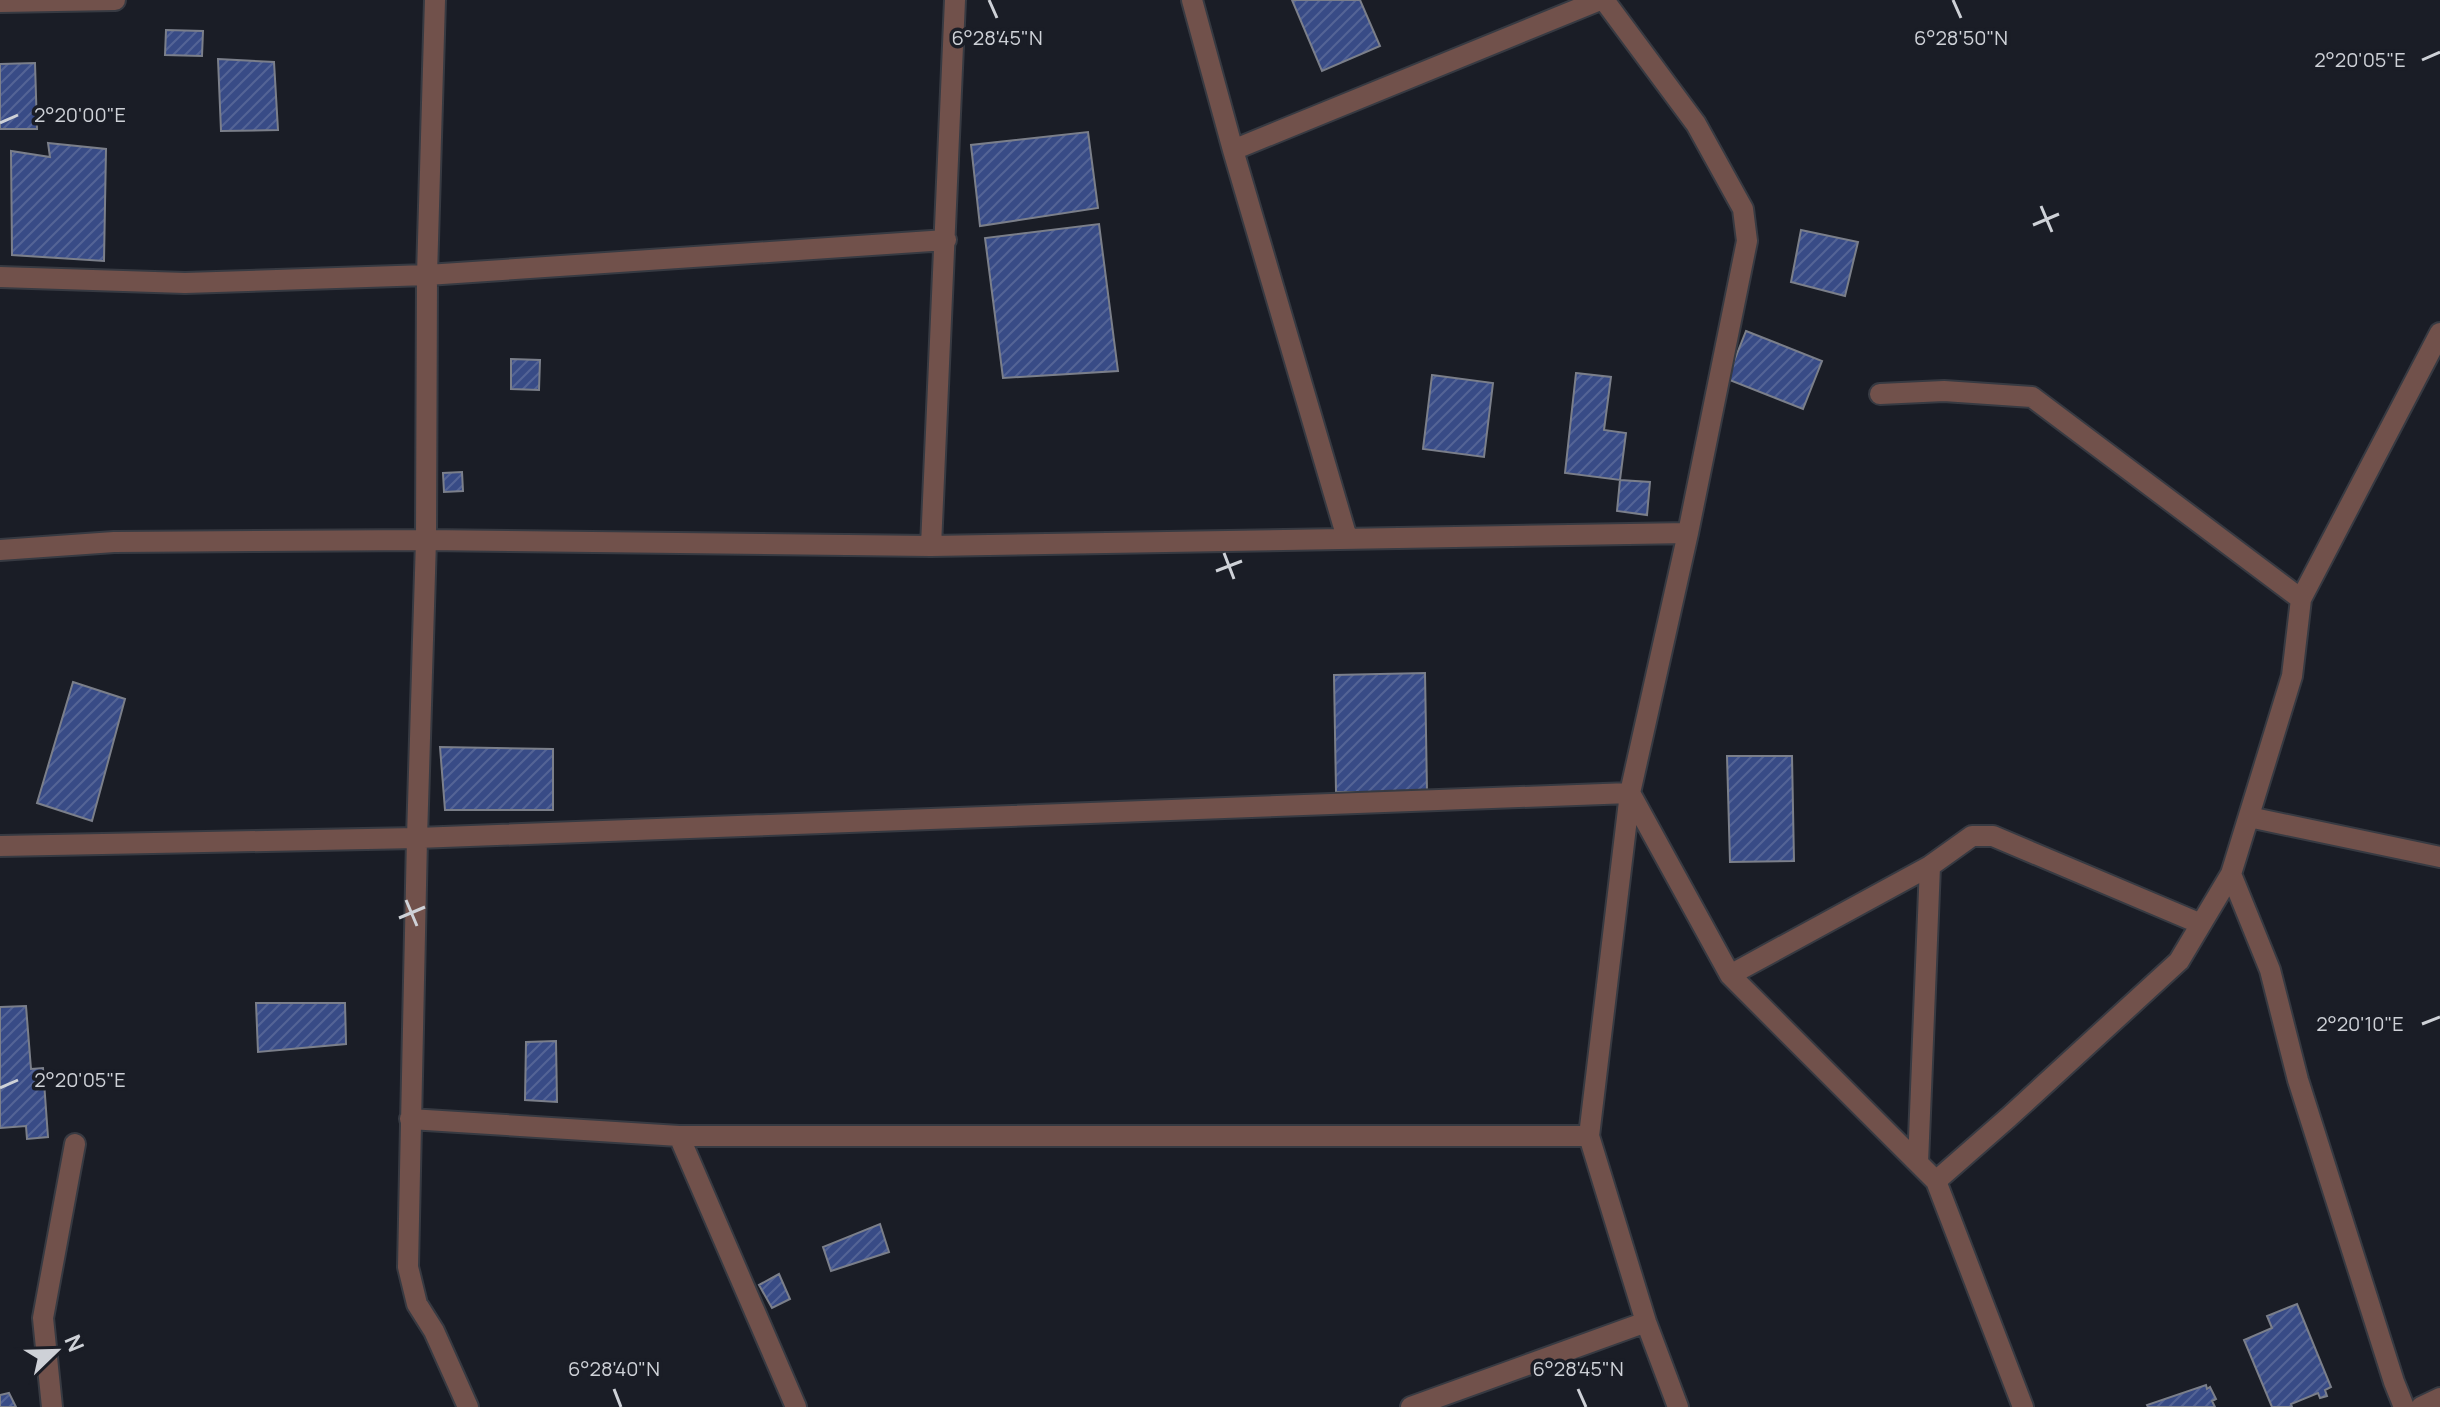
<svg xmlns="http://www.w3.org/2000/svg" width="2440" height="1407" font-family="Manrope,sans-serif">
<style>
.building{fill:url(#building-hatch);stroke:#7b7f8a;stroke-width:2}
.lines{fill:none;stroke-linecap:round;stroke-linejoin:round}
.street-casing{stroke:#373a42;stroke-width:24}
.street{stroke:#71514b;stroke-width:20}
.ticks{fill:none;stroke:#ced1d7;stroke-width:3}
.ticks-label{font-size:20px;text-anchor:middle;fill:#ced1d7;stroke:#1a1d26;stroke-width:7;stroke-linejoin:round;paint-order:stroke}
</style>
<defs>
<pattern id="building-hatch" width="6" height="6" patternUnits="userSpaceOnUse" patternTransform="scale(2)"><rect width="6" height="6" fill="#384b86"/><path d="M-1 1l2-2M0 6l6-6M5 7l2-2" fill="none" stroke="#546496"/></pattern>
</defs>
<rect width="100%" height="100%" fill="#1a1d26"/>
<path class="building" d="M1292,0h68l20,46 -58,25z
M166,30l37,1 -1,25 -37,-1z
M218,59l56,3 4,68 -57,1z
M35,63l2,66h-37v-65z
M1088,132l10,76 -118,18 -9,-81z
M48,143l58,6 -2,112 -92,-6 -1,-104 39,6z
M1099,224l19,147 -115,7 -18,-140z
M1801,230l57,12 -13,54 -54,-14z
M1746,331l76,30 -19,48 -76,-30z
M511,359l29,1 -1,30 -28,-1z
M1576,373l35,4 -7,53 22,3 -6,47 -55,-7z
M1432,375l61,8 -9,74 -61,-8z
M462,472l1,19 -19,1 -1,-19z
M1620,480l30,2 -3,33 -30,-4z
M1425,673l2,119h-91l-2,-117z
M73,682l52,17 -33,122 -55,-18z
M440,747l113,2v61h-108z
M1727,756h65l2,105 -64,1z
M256,1003h89l1,41 -88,8z
M26,1006l5,63 12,-1 5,69 -21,2 -1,-13 -26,2v-121z
M556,1041l1,61 -32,-2 1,-58z
M880,1224l9,28 -58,19 -8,-24z
M779,1274l11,25 -18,9 -13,-23z
M2297,1304l34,83 -6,3 2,6 -7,2 -2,-5 -27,11 1,3h-20l-28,-67 28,-12 -5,-12z
M2206,1385l1,4 3,-2 6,12 -4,2 3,6h-67l-1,-2z
M9,1393l7,14h-16v-12z"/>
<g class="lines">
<defs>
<path id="street" d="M435,0l-8,275 -1,265 -9,298 -9,429 9,37 17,27 34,76
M1192,0l41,150 114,388
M1604,0l92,124 47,85 4,32 -59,292 -58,260 -41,343 57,186 32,85
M0,2l115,-2
M1233,150l367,-150
M0,277l185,6 242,-8 519,-35
M1880,394l64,-3 88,6 269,202
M931,546l24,-546
M0,550l114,-8 312,-2 505,6 757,-13
M1630,793l100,182 206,206 87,226
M2249,817l191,40
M0,846l417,-8 1213,-45
M1730,975l200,-109 42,-30h21l208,88
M410,1119l269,17h910
M679,1136l117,271
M1918,1163l12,-297
M1936,1181l73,-64 170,-156 52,-87
M52,1407l-9,-89 32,-174
M1411,1407l235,-85
M2404,1407l-10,-25 -96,-302 -28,-110 -39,-96 61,-198 9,-77 139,-266
M2421,1407l19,-9"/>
</defs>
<use href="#street" class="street-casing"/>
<use href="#street" class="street"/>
</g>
<path class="ticks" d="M989,0l8,18M1953,0l8,18M2422,60l18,-8M0,123l18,-8M2041,206l11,26M2033,225l26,-11M1224,553l10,26M1216,571l26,-10M406,900l11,26M399,918l26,-11M2422,1024l18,-7M0,1088l18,-8M614,1389l7,18M1578,1389l8,18"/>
<g class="ticks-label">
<text x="1961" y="45">6°28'50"N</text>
<text x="997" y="45">6°28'45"N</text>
<text x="2360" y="67">2°20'05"E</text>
<text x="80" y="122">2°20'00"E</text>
<text x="2360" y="1031">2°20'10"E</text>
<text x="80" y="1087">2°20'05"E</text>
<text x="614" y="1376">6°28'40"N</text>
<text x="1578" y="1376">6°28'45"N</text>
</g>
<g transform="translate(56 1351) rotate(67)" stroke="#1a1d26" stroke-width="6" paint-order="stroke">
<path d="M0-6L14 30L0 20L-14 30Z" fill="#ced1d7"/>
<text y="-12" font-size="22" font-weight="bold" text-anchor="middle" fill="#ced1d7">N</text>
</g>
</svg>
